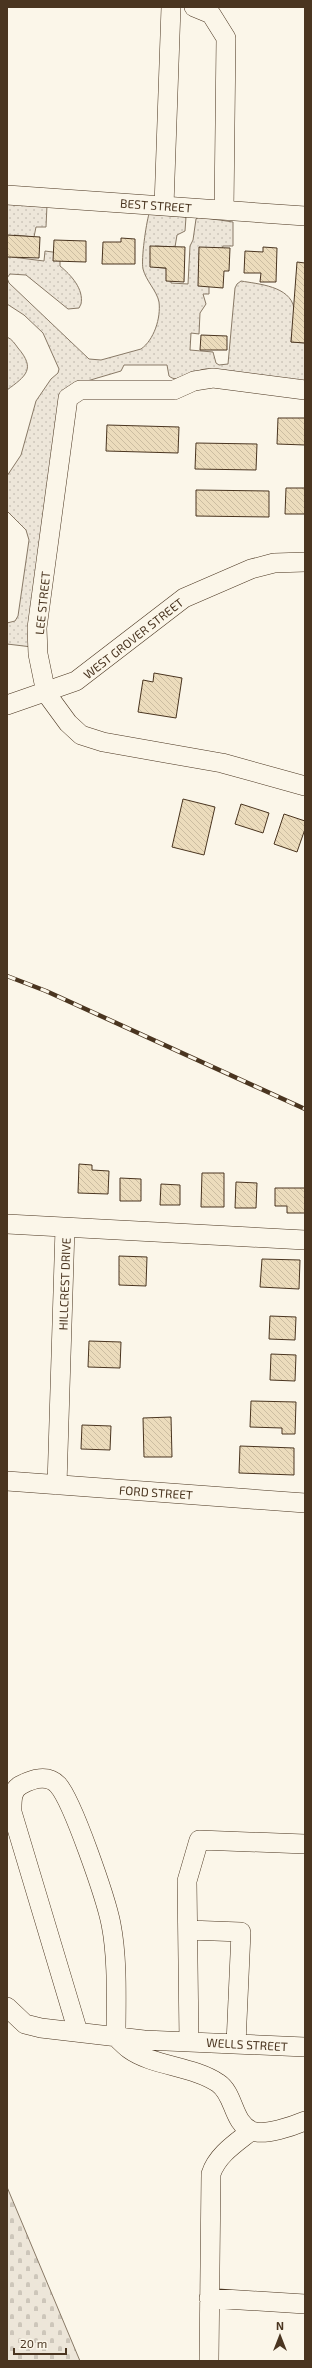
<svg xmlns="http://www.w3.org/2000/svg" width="312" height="2368" font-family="'Exo 2',sans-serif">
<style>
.grass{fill:url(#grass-dots);stroke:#887966}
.cemetery{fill:url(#cemetery-stones);stroke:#887966}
.building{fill:url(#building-back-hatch);stroke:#4a3520}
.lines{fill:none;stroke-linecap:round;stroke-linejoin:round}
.minor-casing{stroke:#4a3520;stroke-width:20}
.minor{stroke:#fbf6e9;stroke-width:19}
.rail-casing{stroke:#4a3520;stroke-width:4.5}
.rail{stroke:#fbf6e9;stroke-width:3;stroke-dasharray:9;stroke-linecap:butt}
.labels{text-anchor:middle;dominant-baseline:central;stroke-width:3;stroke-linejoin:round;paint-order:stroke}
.street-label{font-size:12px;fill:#4a3520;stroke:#fbf6e9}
</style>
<defs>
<pattern id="grass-dots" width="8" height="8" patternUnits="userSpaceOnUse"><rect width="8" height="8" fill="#ede6d9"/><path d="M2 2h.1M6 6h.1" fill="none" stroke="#cdc6ba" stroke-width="1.8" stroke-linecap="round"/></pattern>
<pattern id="cemetery-stones" width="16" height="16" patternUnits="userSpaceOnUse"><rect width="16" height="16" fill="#ede6d9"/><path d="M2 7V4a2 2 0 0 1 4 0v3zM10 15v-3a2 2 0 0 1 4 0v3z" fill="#cdc6ba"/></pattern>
<pattern id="building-back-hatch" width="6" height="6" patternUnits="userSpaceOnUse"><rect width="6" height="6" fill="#ecdcbc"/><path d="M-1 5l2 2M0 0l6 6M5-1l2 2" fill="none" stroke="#ccbda1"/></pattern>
</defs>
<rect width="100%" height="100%" fill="#fbf6e9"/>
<path class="grass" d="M7,203l40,2 -1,22h-10l-2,10 -20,-2 -2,22 32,4 1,-10 15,2v13c11,9 24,23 21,38l-2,4 -11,1 -42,-34 -16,-1 -3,4 2,5 80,76 12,1 40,-11c13,-9 20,-31 18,-47 -2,-11 -13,-21 -16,-33 -2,-10 3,-45 6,-55l37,3 -1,14 -8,4 -2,12 -20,-1 -1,21 17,2v14l17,1 2,-38 3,-6 3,-21 3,-2 34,5v24h-10l-14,40v8h-6l3,10 -6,9 -1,21 -8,-1 -1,17 23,2 3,11 3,2 9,-1 7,-76 2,-4 4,-3c17,3 49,5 53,27 2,10 -2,24 -3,34l14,1v38l-99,-12c-12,1 -27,16 -37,7l-2,-11h-43l-3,6 -44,13 -45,263 -25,-3v-21l8,-2 3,-5 11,-76 -3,-10 -19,-19v-35l14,-21 15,-54 15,-22 7,-6 1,-4 -16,-36 -19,-18 -17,-11z
M7,337c5,2 8,7 11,11 18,21 8,28 -11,42z"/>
<path class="cemetery" d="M7,2187l73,174h-73z"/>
<path class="building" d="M7,235l33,2 -1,21 -32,-1z
M121,238l14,1v25h-33l1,-22h18z
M54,240l32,1v21l-33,-1z
M150,246l35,1 -1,35 -18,-1v-13l-16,-1z
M199,247l31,1 -1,23h-5l-1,17 -25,-2z
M263,247l14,1 -1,34h-16l1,-9h-17l1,-22 18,1z
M297,262l8,1v80l-14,-1z
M201,335l26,1v14h-27z
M278,418h27v27l-28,-1z
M107,425l72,2 -1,26 -72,-2z
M196,443l61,1 -1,26 -61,-1z
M286,488h19v26h-20z
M196,490l73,1v26l-73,-1z
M154,673l28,5 -6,40 -38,-6 5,-32 10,2z
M183,799l32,8 -11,48 -32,-8z
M241,804l28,9 -6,20 -28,-9z
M284,814l21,7v8l-8,23 -23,-8z
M79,1164l13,1v5l17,1 -1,23 -30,-1z
M202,1173h22v34h-23z
M120,1178l21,1v22h-21z
M236,1182l21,1 -1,25h-21z
M161,1184l19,1v20h-20z
M275,1188h30v25h-18v-7h-12z
M119,1256l28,1 -1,29 -27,-1z
M262,1259l38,1 -1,29 -39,-2z
M270,1316l26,1 -1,23 -26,-1z
M89,1341l32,1 -1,26 -32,-1z
M271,1354l25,1 -1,26 -25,-1z
M251,1401l45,1 -1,32h-13v-6l-32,-1z
M171,1417l1,40h-28l-1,-39z
M82,1425l29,1 -1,24 -29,-1z
M240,1446l54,2v27l-55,-2z"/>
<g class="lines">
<defs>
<path id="minor" d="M194,7l17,7 15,24 -2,172
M7,195l298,21
M164,206l7,-199
M305,390l-92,-12 -19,3 -20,9h-94l-12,8 -31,230 1,26 8,39 22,30 13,12 22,7 119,21 83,23
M7,705l69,-24 108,-83 67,-29 23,-6 31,-1
M7,1224l298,16
M7,1481l298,22
M57,1485l8,-257
M188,1930l53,2 -5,112
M7,2007l18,17 16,4 103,12 161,7
M78,2032l-66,-220c0,-10 -1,-22 9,-27 11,-6 27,-11 37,0 15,17 48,114 53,139 7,36 5,76 5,113 4,4 9,9 13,12 23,17 64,17 89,34 17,11 14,40 34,48 13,5 41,-5 53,-10
M189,2041l-2,-160 12,-41 106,4
M209,2298l96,6
M209,2361l2,-187c6,-19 25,-31 40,-43"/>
</defs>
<use href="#minor" class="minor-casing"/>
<use href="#minor" class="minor"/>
<defs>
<path id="rail" d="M7,976l39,15 259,118"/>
</defs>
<use href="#rail" class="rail-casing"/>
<use href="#rail" class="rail"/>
</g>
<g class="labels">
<g class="street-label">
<text transform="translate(156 205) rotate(4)">BEST STREET</text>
<text transform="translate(42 603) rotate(-84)">LEE STREET</text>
<text transform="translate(133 638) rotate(-38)">WEST GROVER STREET</text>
<text transform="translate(64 1284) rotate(-88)">HILLCREST DRIVE</text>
<text transform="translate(156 1492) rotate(4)">FORD STREET</text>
<text transform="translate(247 2044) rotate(3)">WELLS STREET</text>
</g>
</g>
<rect width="312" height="2368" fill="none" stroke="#4a3520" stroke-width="16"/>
<g transform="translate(280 2336)" stroke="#fbf6e9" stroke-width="3" paint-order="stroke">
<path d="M0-3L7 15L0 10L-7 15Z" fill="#4a3520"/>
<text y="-6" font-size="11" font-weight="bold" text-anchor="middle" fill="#4a3520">N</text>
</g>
<path d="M14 2348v6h52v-6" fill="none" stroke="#4a3520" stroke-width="2"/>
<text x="20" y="2348" font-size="12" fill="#4a3520" stroke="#fbf6e9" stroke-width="3" paint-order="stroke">20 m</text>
</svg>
